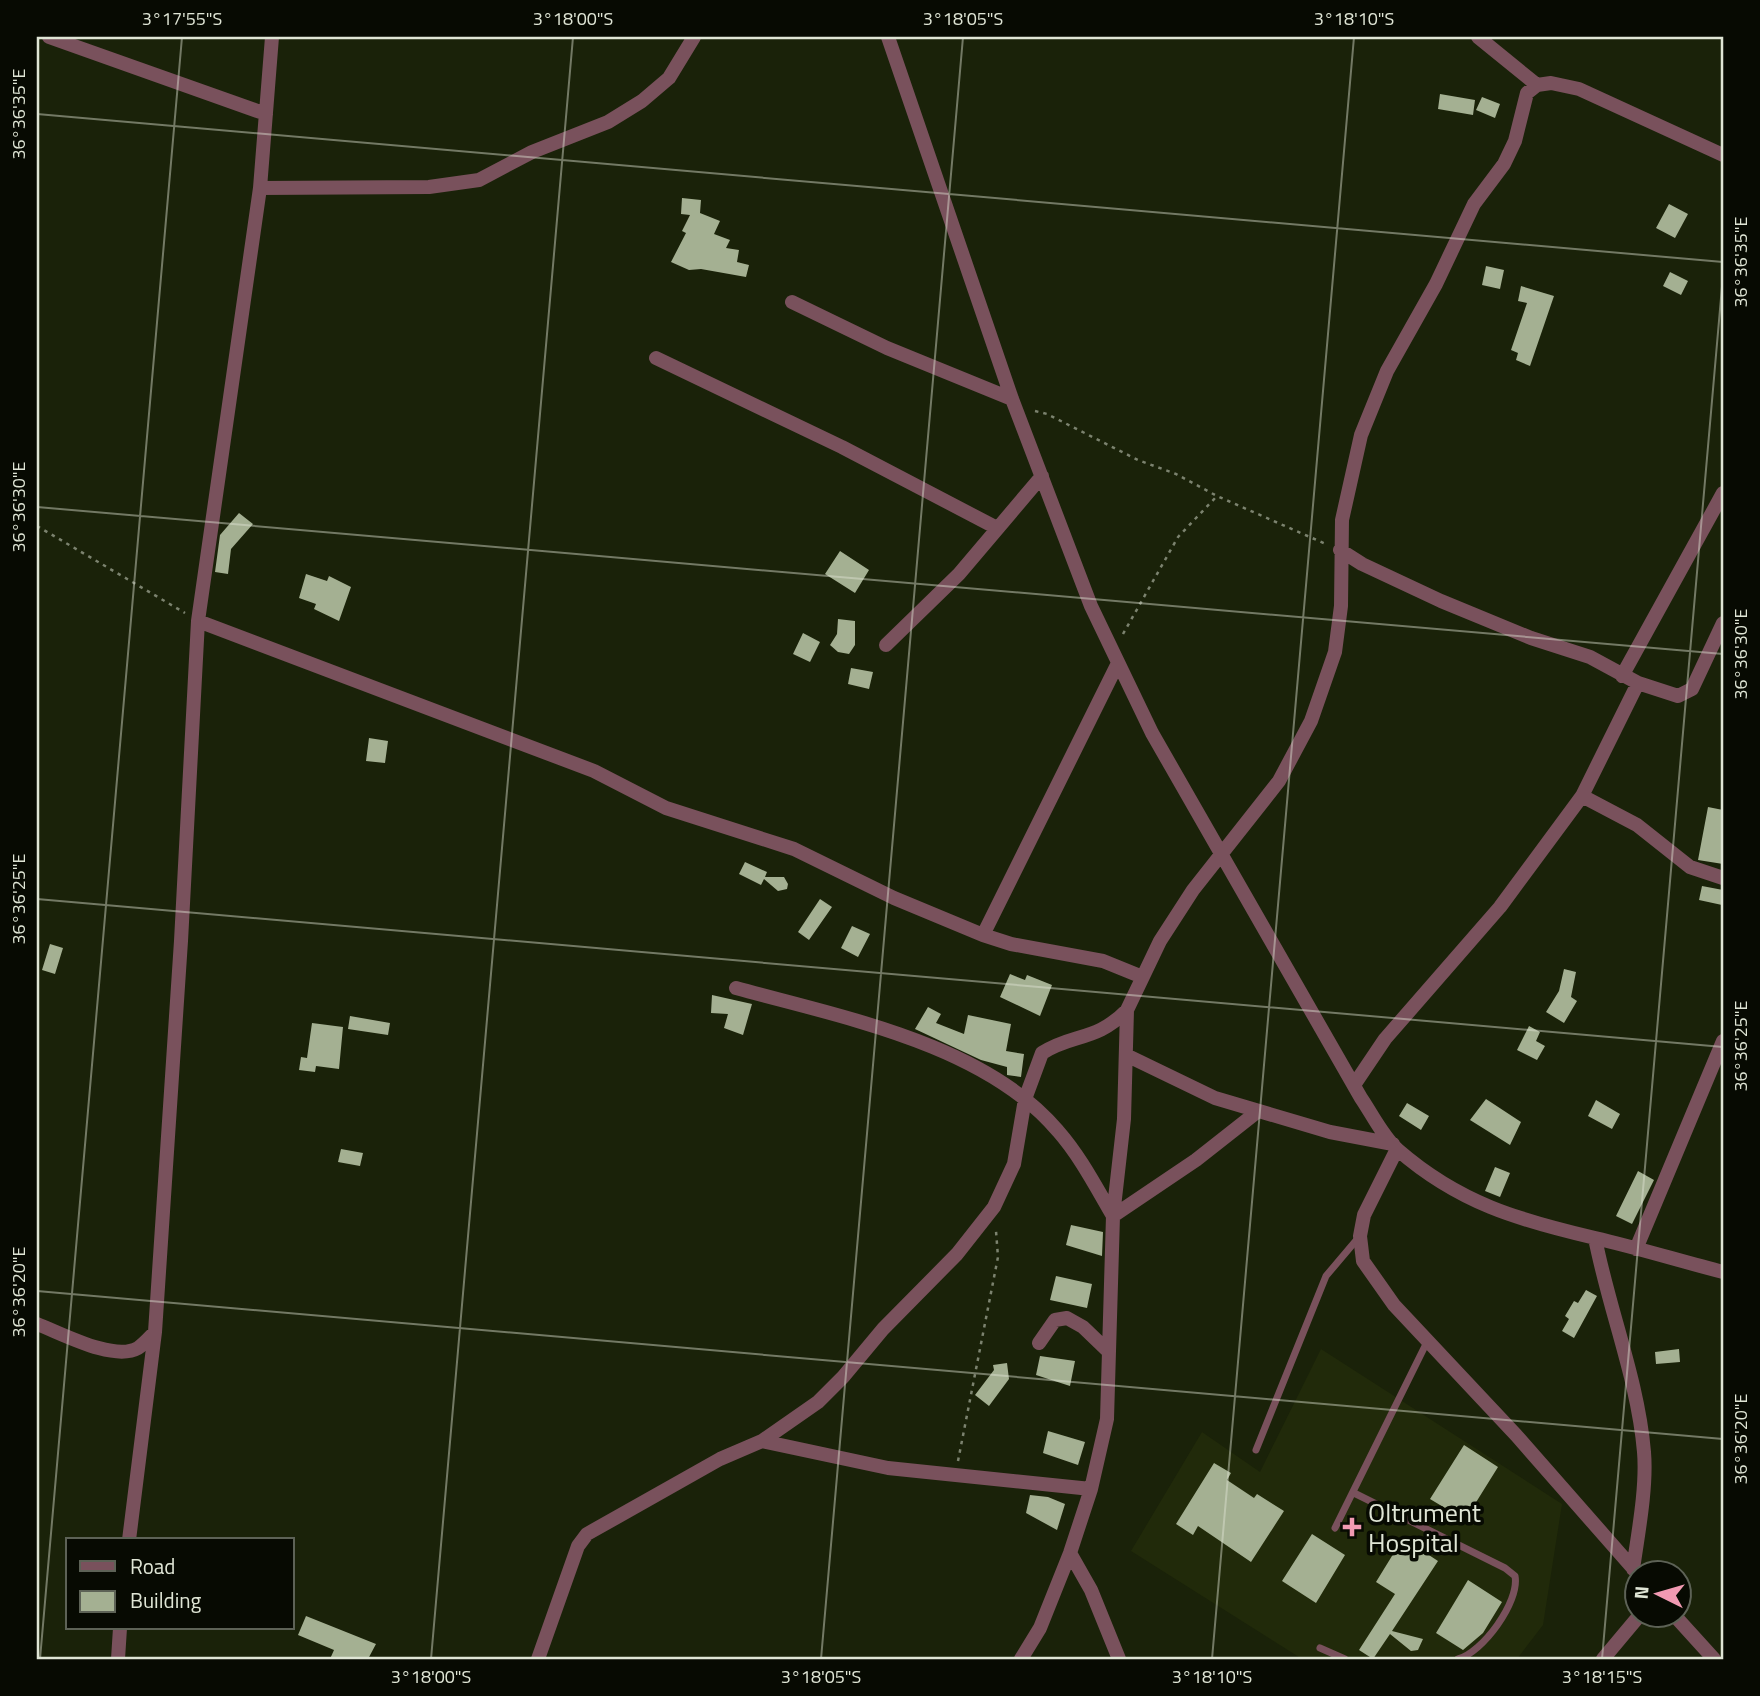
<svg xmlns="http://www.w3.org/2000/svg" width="1760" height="1696" font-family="'Titillium Web',sans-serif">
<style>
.built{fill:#212a0a}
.building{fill:#a4b092}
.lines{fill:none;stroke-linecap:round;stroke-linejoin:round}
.path{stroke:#7c836f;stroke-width:2.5;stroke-dasharray:3.5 5;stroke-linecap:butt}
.lane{stroke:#79515c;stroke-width:7}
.street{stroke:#79515c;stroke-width:14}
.ticks{fill:none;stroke:#dfe5d5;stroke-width:2;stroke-opacity:0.45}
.poi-dot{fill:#f19ab2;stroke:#070a02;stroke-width:2.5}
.labels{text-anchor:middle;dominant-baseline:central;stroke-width:7;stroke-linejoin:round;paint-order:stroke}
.poi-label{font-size:26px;fill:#dfe5d5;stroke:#070a02;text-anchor:start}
.neatline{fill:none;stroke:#dfe5d5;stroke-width:2.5}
.ticks-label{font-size:18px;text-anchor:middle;fill:#dfe5d5}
</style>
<rect width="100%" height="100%" fill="#1a2209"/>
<path class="built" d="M1321,1349l241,155 -19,121 -26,34h-215l-171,-108 71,-119 58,40z"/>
<path class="building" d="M1440,94l35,6 -2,15 -35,-6z
M1482,97l18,7 -5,14 -19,-8z
M682,198l19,2 -1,13 20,8 -6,13 16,6 -4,8 13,2 -2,12 12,3 -3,12 -45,-8 -12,1 -18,-8 15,-29 -4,-2 8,-16 -9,-1z
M1669,204l19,10 -13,24 -19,-10z
M1486,266l18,4 -4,19 -18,-4z
M1670,272l18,9 -7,14 -18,-9z
M1521,286l33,10 -24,70 -14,-6 2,-7 -7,-3 16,-47 -9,-2z
M239,513l14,11 -22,25 -3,25 -13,-2 5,-37z
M840,551l29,19 -14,23 -30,-19z
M306,574l21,7 2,-5 22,11 -12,34 -25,-12 2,-5 -17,-6z
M838,619l17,2v24l-6,9 -11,-2 -8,-7 7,-11z
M803,633l17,9 -10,20 -17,-8z
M851,668l22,4 -4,17 -21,-5z
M369,738l19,3 -3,22 -19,-2z
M1708,807l15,3v54l-25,-4z
M745,862l22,10 -2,5h19l4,7 -1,5 -9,2 -14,-12 -3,6 -22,-11z
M1702,886l21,4 -1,15 -23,-5z
M820,899l12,8 -23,33 -11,-8z
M852,926l18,8 -12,23 -17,-9z
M50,944l13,4 -8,26 -13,-4z
M1564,969l12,3 -5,25 6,4 -13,22 -18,-11 13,-21z
M1010,974l15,6 2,-5 25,10 -12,31 -40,-19z
M712,995l40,9 -9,31 -19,-7 4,-14 -17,-1z
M928,1007l13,7 -5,9 28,11 4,-19 43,9 -5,27 18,3 -3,23 -14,-2v-8l-26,-7 -66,-31z
M350,1016l40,7 -2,12 -40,-6z
M312,1023l31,4 -4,42 -23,-3 -1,6 -16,-2 2,-13 6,1z
M1529,1026l11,6 -4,9 9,5 -8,14 -20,-10z
M1486,1099l35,23 -11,23 -40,-25z
M1596,1100l24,14 -8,15 -24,-13z
M1407,1103l22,13 -8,14 -22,-14z
M341,1149l22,4 -3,13 -22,-4z
M1495,1167l15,6 -10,24 -15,-6z
M1638,1171l16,9 -22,44 -16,-8z
M1071,1225l32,7 -1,24 -36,-11z
M1056,1276l36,8 -5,24 -37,-8z
M1586,1290l11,6 -23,42 -12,-7 7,-12 -4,-3 9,-15 4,2z
M1679,1349l1,13 -24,2 -1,-12z
M1040,1356l35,5 -5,25 -34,-11z
M1007,1363l2,16 -20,27 -14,-11 19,-25 -1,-5z
M1048,1431l37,11 -7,23 -35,-12z
M1464,1445l34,22 -33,53 -35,-21z
M1214,1463l17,10 -4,7 27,18 3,-4 27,17 -33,51 -53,-36 -5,9 -17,-11z
M1030,1495l18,2 17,7 -8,26 -31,-17z
M1312,1534l33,21 -29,48 -34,-22z
M1403,1538l35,23 -46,70 31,8 -5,11 -7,1 -21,-17 -17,25 -14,-9 36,-56 -19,-12z
M1468,1580l34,22 -19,31 -20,17 -27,-17z
M306,1616l70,28 -8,15h-38l4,-9 -36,-15z"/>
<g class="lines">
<path class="path" d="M1035,411l12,3 91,46 38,14 41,22 111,49
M37,526l148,87
M1123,634l55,-97 39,-41
M958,1461l40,-204 -2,-26"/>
<path class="lane" d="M1256,1450l70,-174 33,-39
M1354,1493l151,75 10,8c5,26 -33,77 -57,83
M1335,1528l92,-186
M1320,1648l25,11"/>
<path class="street" d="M49,37l217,77
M888,37l124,362 79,207 61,127 209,365c11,16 22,39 37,52 61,53 120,70 197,88 43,10 85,23 128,34
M1478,37l59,48
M260,188l169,-1 50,-7 53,-28 76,-30 34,-21 27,-23 25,-41
M792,302l95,46 125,51
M656,358l186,89 155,81
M1340,550l22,14 79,37 90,37 59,19 48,26 40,13 14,-7 31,-66
M198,621l396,150 72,37 128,41 100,49 89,37 28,9 92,17 37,15
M886,645l73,-71 83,-98
M1622,676l101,-183
M1582,796l55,29 53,42 33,11
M983,935l134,-270
M736,988c105,29 249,56 322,143 22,25 38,56 55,85l83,-56 61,-48
M1126,1055l89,43 115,34 63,12
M1354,1085l31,-46 115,-132 82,-111 56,-113
M1397,1149l-33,66 -4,21 3,25 31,44 122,130 122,139
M1595,1238c14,72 43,142 49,214 3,35 -6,82 -11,117
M1636,1249l87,-208
M37,1324c24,9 77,38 101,24 6,-4 12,-11 17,-16
M1039,1343l16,-23 12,-2 16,9 26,25
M762,1441l126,27 203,21
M129,1540l26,-208 26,-391 17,-320 62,-433 12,-151
M1070,1553l21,37 28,69
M1675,1616l39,43
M118,1659l2,-31
M538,1659l40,-113 9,-12 133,-75 42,-18 56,-39 25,-25 40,-48 74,-75 37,-47 20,-43 11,-65 17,-46c31,-20 54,-11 85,-43
M1021,1659l19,-31 30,-75 21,-64 16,-70 6,-203 11,-97 3,-109 33,-69 33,-51 86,-109 32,-60 24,-69 6,-46 1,-86 19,-85 26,-64 49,-87 38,-80 30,-40 11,-23 12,-48 10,-8 14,-2 28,6 144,66
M1603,1659l36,-43"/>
</g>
<path class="ticks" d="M37,114l1686,148M37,507l1686,147M37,899l1686,148M37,1291l1686,148M40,1659l142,-1622M431,1659l142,-1622M821,1659l142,-1622M1212,1659l142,-1622M1602,1659l121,-1384"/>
<path class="poi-dot" d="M1348.5 1516.5h7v7h7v7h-7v7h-7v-7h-7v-7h7z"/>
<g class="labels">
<g class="poi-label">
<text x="1368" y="1512">Oltrument<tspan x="1368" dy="30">Hospital</tspan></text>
</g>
</g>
<rect width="1760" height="1696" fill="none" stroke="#070a02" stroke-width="77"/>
<rect x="66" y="1538" width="228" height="91" fill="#070a02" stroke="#5d6256" stroke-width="2"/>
<rect x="80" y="1561" width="35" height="10" fill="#79515c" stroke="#5d6256" stroke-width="2"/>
<text x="130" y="1574" font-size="21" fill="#dfe5d5">Road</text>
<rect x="80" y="1591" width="35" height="21" fill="#a4b092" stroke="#5d6256" stroke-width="2"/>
<text x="130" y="1608" font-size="21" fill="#dfe5d5">Building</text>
<g transform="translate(1658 1594) rotate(275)"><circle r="33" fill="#070a02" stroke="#5d6256" stroke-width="2"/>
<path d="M0-5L12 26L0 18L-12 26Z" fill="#f19ab2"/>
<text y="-10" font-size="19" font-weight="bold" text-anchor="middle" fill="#dfe5d5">N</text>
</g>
<rect x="38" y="38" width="1684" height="1620" class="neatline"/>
<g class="ticks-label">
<text x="182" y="25">3°17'55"S</text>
<text x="573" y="25">3°18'00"S</text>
<text x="963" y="25">3°18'05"S</text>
<text x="1354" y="25">3°18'10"S</text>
<text transform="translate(19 114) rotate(-90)" y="6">36°36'35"E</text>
<text transform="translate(1741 262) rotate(-90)" y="6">36°36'35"E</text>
<text transform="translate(19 507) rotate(-90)" y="6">36°36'30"E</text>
<text transform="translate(1741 654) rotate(-90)" y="6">36°36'30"E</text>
<text transform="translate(19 899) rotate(-90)" y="6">36°36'25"E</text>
<text transform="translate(1741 1046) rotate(-90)" y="6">36°36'25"E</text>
<text transform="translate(19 1292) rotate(-90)" y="6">36°36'20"E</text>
<text transform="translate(1741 1439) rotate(-90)" y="6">36°36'20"E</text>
<text x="431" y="1683">3°18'00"S</text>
<text x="821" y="1683">3°18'05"S</text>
<text x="1212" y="1683">3°18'10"S</text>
<text x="1602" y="1683">3°18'15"S</text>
</g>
</svg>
